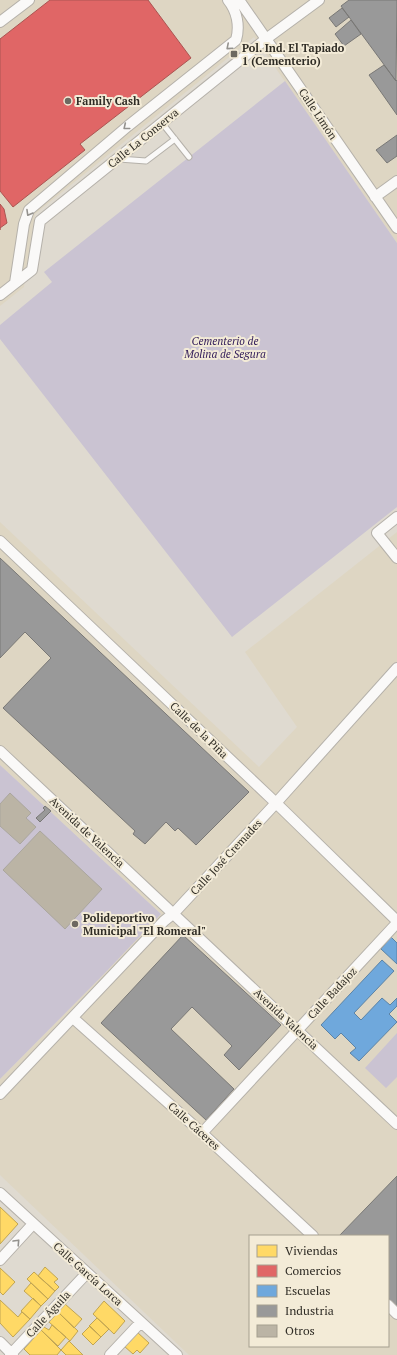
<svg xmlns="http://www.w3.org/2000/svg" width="397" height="1355" font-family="'PT Serif',serif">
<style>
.built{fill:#ded6c3;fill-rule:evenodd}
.green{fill:#cac3d2}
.homes{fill:#ffd966;stroke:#c1a552}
.shops{fill:#e06666;stroke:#ab5552}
.schools{fill:#6fa8dc;stroke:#5c83a5}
.industry{fill:#999;stroke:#797876}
.building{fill:#bbb4a5;stroke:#aaa69e}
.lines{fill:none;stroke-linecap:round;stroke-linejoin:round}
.lane-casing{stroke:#b5b1aa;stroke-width:7}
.street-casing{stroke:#b5b1aa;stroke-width:12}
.lane{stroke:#faf9f8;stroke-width:5}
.street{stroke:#faf9f8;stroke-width:10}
.oneway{stroke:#94928e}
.poi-dot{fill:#6d6961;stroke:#f3ebd7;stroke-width:1.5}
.labels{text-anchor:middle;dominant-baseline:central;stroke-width:4;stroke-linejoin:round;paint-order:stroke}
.poi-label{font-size:11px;font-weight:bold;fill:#2f2c25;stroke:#f3ebd7;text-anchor:start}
.street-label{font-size:11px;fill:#2f2c25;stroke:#f3ebd7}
.park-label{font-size:11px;font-style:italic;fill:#2f1958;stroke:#f3ebd7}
</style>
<rect width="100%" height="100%" fill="#dfdad0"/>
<path class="built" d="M0,0h397v243l-143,-206 -219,177 -11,73 -24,19z
M0,522l259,245 38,-40 -52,-75 152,-120v823h-208l-189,-180v-96l103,-104 58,-61 -161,-149zM250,1236h138v110h-138z"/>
<path class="green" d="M285,81l112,162v264l-165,130 -232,-298v-14l52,-43 -8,-10z
M0,765l161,149 -58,61 -103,104z
M397,1033v44l-11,11 -21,-20z"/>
<path class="homes" d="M0,1207l18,17 -18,20z
M45,1267l13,12 -4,3 5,5 -4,4 -17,-15z
M0,1268l15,14 -12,13 -3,-3z
M34,1272l21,19 -7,8 -21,-20z
M31,1283l17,16 -7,7 -17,-15z
M33,1298l8,8 -11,13 -9,-8z
M0,1300l18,17 4,-5 8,7 -17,18 -13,-14z
M104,1301l21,20 -11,13 -21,-20z
M65,1304l17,15 -8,9 -16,-16z
M58,1312l20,19 -8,10 -21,-19z
M97,1318l12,11 -8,8 -12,-11z
M52,1325l14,12 -8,9 -17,-16 3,-3 5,3z
M90,1326l11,11 -8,8 -11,-11z
M41,1330l20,20 -4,5h-27l-6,-6z
M137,1332l12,11 -9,10 -3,-3 -4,4 -9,-8z
M69,1341l14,14h-17l-5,-5z"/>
<path class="shops" d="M50,0h98l43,58 -111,86 5,6 -72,57 -13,-16v-152z
M0,204l4,5 3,14 -7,5v2z"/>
<path class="schools" d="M391,937l6,6v21l-16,-15z
M382,960l12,11 -40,42 7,7 21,-22 8,7 7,-7v8l-8,8 8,8 -38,39 -9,-8 6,-5 -15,-15 -6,6 -14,-14z"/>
<path class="industry" d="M349,0h48l-1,81 -55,-75z
M342,8l7,9 -13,10 -7,-9z
M351,20l10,14 -17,12 -9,-12z
M384,65l12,16 1,-1v35l-28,-40z
M397,135v21l-10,7 -11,-13z
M0,558l249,234 -53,53 -18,-17 -3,3 -9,-9 -21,22 -12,-10 2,-3 -132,-123 48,-50 -26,-26 -25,26z
M45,806l6,5 -11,11 -4,-4 9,-8 -2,-2z
M183,935l98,90 -42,45 -15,-15 8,-9 -40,-39 -21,22 63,60 -28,31 -105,-97z
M397,1176v130l-9,-8v-62h-49z"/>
<path class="building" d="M10,793l21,20 -5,5 10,9 -16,17 -20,-18v-22z
M40,831l62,58 -37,40 -62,-59z"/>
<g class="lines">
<defs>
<path id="lane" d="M162,123l27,34
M119,159l27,2 29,-22"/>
<path id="street" d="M239,0l158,228
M0,22l29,-22
M375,197l22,-16
M15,283l9,-59 5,-14 99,-84 108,-86c4,-14 1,-29 -8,-40
M0,295l32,-25 8,-49 226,-182 53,-39
M397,517l-20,16 20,25
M0,541l276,262 121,118
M0,751l397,373
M73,1018l129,115 111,103
M0,1094l164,-173 10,-8 102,-110 121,-135
M202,1133l195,-210
M0,1193l177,162
M0,1260l33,-36
M388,1305l9,9
M0,1342l13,13
M10,1355l77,-82
M110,1355l31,-33"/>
</defs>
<use href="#lane" class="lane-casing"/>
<use href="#street" class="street-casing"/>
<use href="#lane" class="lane"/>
<use href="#street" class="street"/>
</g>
<defs><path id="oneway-chevron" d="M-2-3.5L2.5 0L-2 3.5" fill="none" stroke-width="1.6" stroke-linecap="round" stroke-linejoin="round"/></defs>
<g class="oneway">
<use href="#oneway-chevron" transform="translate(229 47) rotate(139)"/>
<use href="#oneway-chevron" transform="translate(126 127) rotate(141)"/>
<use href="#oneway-chevron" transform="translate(29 213) rotate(120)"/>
<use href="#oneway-chevron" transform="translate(17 1242) rotate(-47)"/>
</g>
<g class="poi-dot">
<rect x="230" y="50" width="8" height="8" rx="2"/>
<circle cx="68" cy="101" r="4"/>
<circle cx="75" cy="924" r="4"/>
</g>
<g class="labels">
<g class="poi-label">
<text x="242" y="48">Pol. Ind. El Tapiado<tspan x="242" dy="13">1 (Cementerio)</tspan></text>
<text x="76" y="101">Family Cash</text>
<text x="83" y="918">Polideportivo<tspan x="83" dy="13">Municipal "El Romeral"</tspan></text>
</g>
<g class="street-label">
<text transform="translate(318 114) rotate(56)">Calle Limón</text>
<text transform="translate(143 138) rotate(-39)">Calle La Conserva</text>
<text transform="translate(199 730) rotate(44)">Calle de la Piña</text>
<text transform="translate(87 832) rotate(43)">Avenida de Valencia</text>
<text transform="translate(226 857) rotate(-47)">Calle José Cremades</text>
<text transform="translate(332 993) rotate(-47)">Calle Badajoz</text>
<text transform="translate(286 1019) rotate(43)">Avenida Valencia</text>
<text transform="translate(194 1126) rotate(42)">Calle Cáceres</text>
<text transform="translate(88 1274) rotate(42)">Calle García Lorca</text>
<text transform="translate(48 1314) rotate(-47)">Calle Águila</text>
</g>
<g class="park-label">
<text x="225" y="341">Cementerio de<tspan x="225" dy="13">Molina de Segura</tspan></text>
</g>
</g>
<rect x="249" y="1235" width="140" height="112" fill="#f3ebd7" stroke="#a59f90"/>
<rect x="257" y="1245" width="20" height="12" fill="#ffd966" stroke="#a59f90"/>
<text x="285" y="1255" font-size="12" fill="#2f2c25">Viviendas</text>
<rect x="257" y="1265" width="20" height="12" fill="#e06666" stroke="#a59f90"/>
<text x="285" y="1275" font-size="12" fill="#2f2c25">Comercios</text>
<rect x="257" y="1285" width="20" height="12" fill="#6fa8dc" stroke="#a59f90"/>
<text x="285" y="1295" font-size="12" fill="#2f2c25">Escuelas</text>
<rect x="257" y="1305" width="20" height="12" fill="#999999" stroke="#a59f90"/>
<text x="285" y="1315" font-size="12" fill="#2f2c25">Industria</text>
<rect x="257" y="1325" width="20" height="12" fill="#bbb4a5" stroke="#a59f90"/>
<text x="285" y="1335" font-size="12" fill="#2f2c25">Otros</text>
</svg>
